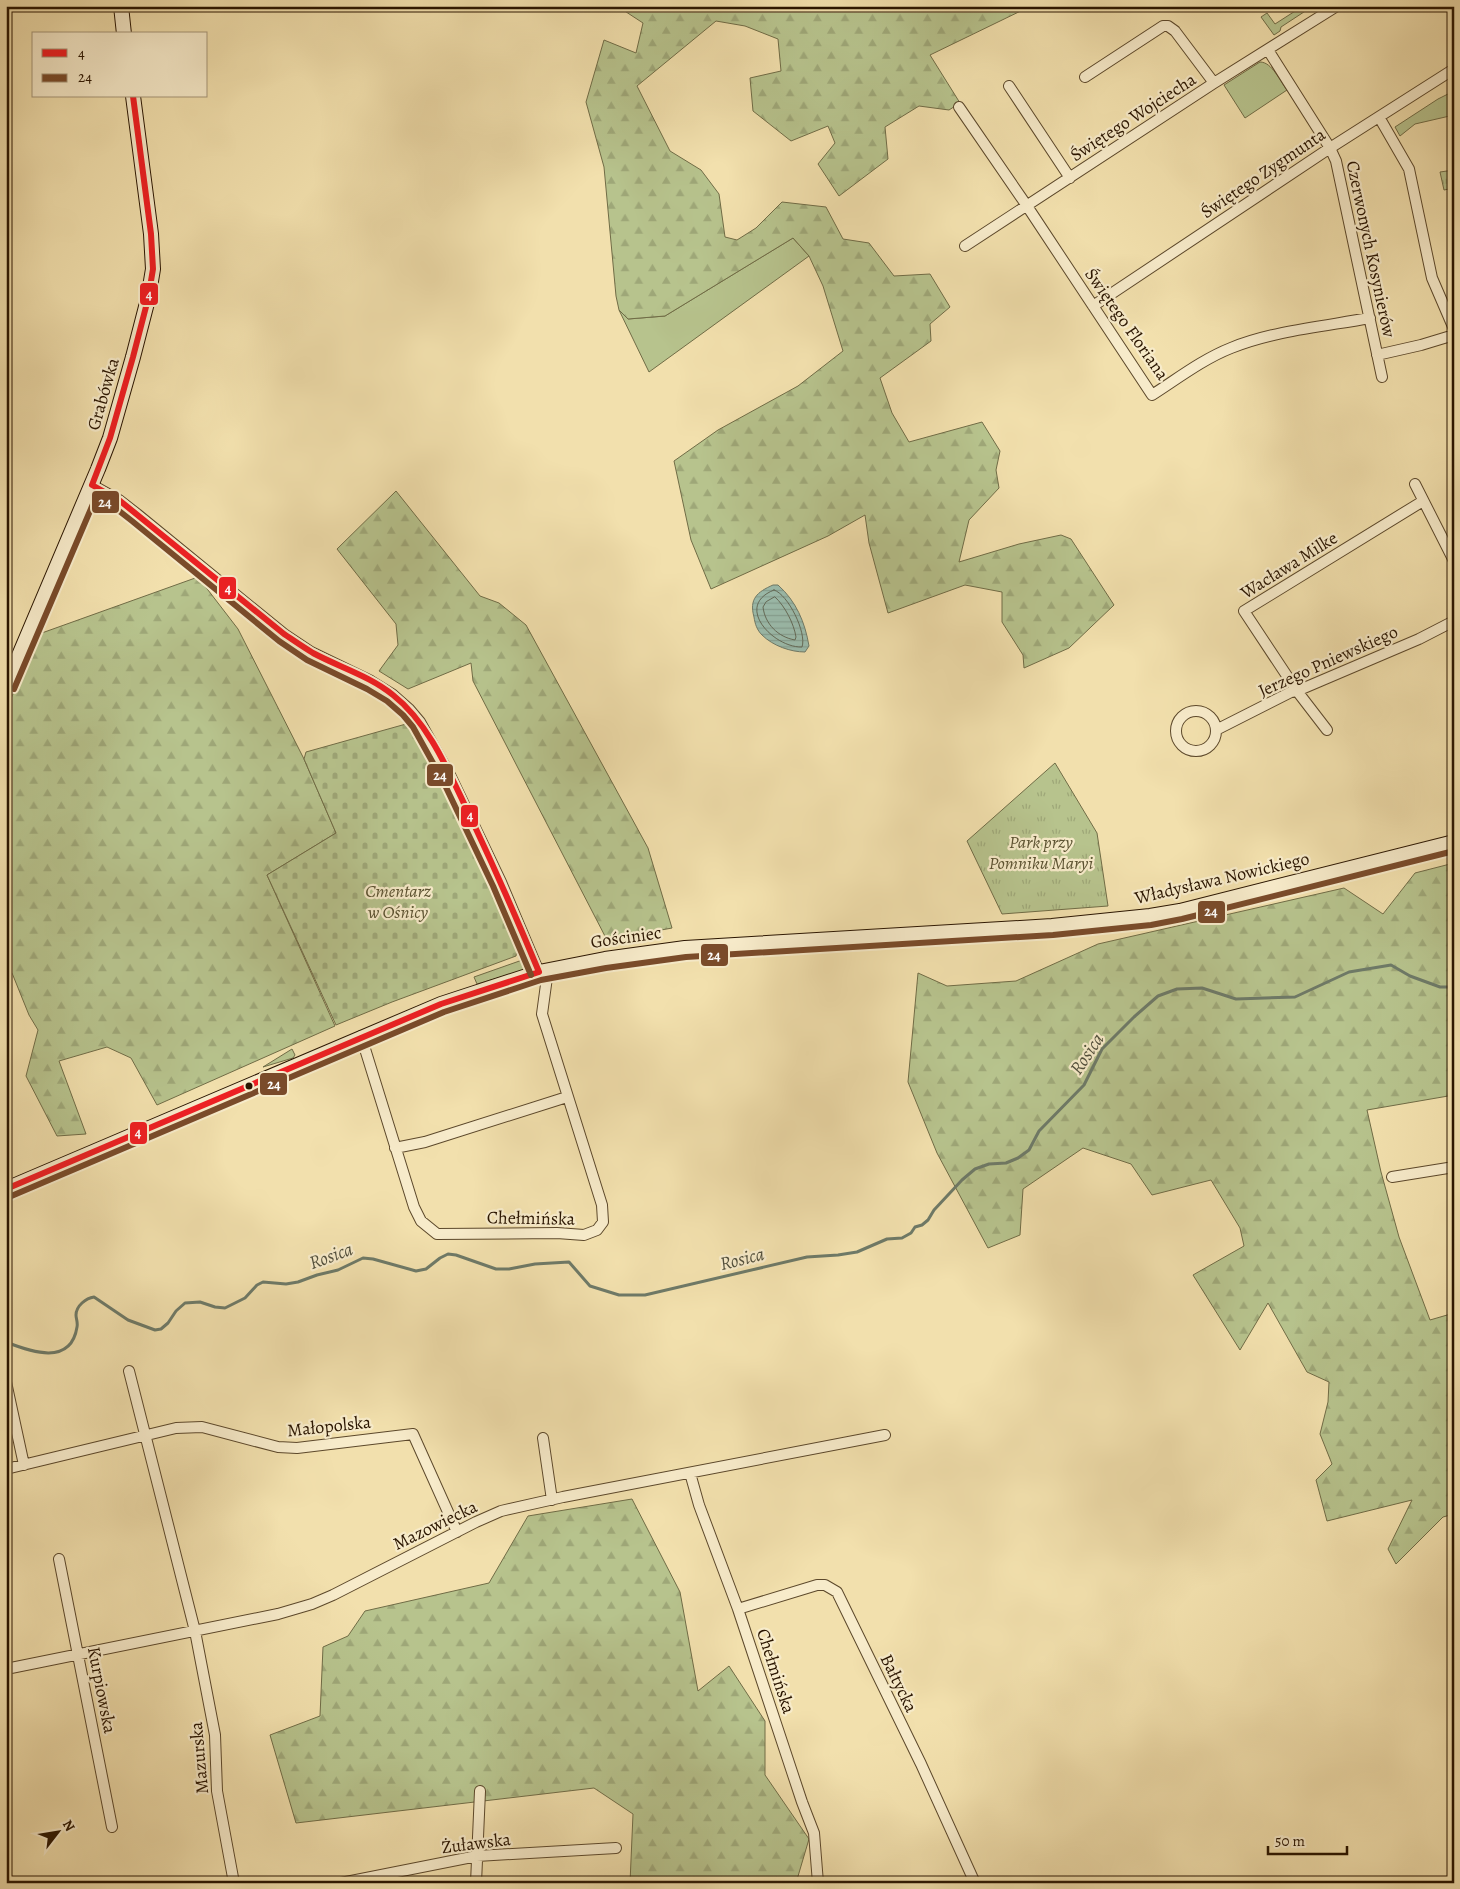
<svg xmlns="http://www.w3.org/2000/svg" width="1460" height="1889" font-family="Alegreya,serif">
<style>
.grass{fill:#b7c38d;stroke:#706c46}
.forest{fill:url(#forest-firs);stroke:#706c46}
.cemetery{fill:url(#cemetery-stones);stroke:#706c46}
.park{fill:url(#park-tufts);stroke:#706c46}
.water{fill:url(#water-rules);stroke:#6e7a68}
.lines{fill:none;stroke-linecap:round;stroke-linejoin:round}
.shore{stroke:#626957;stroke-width:1}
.stream{stroke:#6e7a68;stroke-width:3}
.street-casing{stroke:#5c482b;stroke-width:12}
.secondary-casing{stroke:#2a1500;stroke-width:16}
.street{stroke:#f7ebca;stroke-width:10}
.secondary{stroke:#f7ebca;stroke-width:14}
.bus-1-casing{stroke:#f7ebca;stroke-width:10}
.bus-2-casing{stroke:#f7ebca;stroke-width:10}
.bus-1{stroke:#ee1f23;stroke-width:6}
.bus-2{stroke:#7a4b2a;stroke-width:6}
.bus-dot{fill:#2a1500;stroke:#f7ebca;stroke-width:2}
.labels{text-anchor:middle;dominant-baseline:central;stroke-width:4.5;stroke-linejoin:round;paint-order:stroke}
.street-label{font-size:18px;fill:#2a1500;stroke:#f7ebca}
.park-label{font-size:18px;font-style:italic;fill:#5b5231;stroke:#f7ebca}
.water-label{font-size:19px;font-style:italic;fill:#52503d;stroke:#f7ebca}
.line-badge{stroke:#f7ebca;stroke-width:2}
.badge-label{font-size:14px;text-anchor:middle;font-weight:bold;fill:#fff}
</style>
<defs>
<pattern id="forest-firs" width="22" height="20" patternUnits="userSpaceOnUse" patternTransform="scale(1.25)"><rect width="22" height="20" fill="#b7c38d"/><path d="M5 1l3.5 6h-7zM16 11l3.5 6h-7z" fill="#9ea778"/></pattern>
<pattern id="cemetery-stones" width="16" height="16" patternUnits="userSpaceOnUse" patternTransform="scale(1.25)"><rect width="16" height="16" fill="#b7c38d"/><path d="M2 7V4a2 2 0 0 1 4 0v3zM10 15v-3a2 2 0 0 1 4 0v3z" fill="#9ea778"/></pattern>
<pattern id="park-tufts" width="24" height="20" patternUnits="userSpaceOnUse" patternTransform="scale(1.25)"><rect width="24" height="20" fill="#b7c38d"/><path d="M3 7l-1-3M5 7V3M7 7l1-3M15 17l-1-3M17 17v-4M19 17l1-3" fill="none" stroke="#9ea778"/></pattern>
<pattern id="water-rules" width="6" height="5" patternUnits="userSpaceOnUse" patternTransform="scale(1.25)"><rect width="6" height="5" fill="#9bbdae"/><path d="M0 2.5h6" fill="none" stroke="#86a294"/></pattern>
</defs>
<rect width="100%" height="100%" fill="#f2e0ad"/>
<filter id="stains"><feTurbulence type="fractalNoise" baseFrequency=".004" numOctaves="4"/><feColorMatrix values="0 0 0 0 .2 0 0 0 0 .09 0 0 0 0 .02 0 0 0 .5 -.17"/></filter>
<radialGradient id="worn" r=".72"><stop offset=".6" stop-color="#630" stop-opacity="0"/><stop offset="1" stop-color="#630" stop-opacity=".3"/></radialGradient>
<path class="grass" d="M1303,6l7,2 -29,19 -1,4 -6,4 -13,-18 6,-4 8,11z
M1260,62c12,0 20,19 27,28l-42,28 -21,-33z
M1454,91v24l-39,9 -15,12 -5,-9 43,-28z
M793,238l16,18 -160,116 -30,-62 9,9 37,-3z
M528,958l1,6 -4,6 -48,14 -3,-7z
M292,1049l3,6 -2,3 -30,9z"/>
<path class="forest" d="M617,6h414l-101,49 30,48 -11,7 -30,-4 -34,21 3,32 -49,37 -21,-32 17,-21 -7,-17 -37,15 -38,-30 -3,-33 31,-7 -3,-32 -33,-13 -29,-5 -79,65 33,65 31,19 18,24 6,43 12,3 19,-12 26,-26 44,5 17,32 26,4 25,33 36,-2 20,33 -20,17 1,17 -51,37 12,35 17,29 73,-20 18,29 -4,19 3,18 -30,32 -10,42 60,-18 42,-9 10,4 43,66 -45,43 -45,20 -1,-13 -21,-33v-30l-37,-7 -77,28 -19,-70 -4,-28 -37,21 -117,53 -20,-49 -17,-79 44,-31 80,-44 45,-35 -20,-65 -14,-30 -16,-18 -128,78 -37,3 -9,-9 -3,-14 -12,-129 -18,-65 18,-62 32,13 7,-30z
M396,491l84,105 19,7 27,22 122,223 24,80 -65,12 -134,-259 -2,-18 -63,26 -29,-18 19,-26 -2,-21 -59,-75z
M198,577l40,52 66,130 32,74 -69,42 68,151 -178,79 -26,-47 -24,-11 -48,14 27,73 -29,2 -31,-60 12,-46 -9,-15 -17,-42 -6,2v-265l33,-76z
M1454,863v61l-4,4 4,33v134l-87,15 14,62 18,65 31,83 24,-7v201l-11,3 -47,47 -8,-15 24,-49 -85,21 -11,-41 16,-16 -12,-30 8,-32 1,-20 -22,-10 -39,-69 -28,47 -47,-75 51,-29 -4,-18 -29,-48 -59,15 -21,-31 -48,-16 -60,41 -3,46 -32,13 -51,-95 -29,-71 10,-109 29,13 69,-5 82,-37 246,-56 39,26 32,-41z
M632,1499l48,93 18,99 31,-25 36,55v54l44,64 -13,44h-166l3,-69 -39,-26 -298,35 -26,-88 50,-19 3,-69 25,-11 17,-25 124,-28 39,-67z"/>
<path class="cemetery" d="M406,724l9,10 67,127 37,80 -3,15 -124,46 -56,23 -69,-150 69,-42 -32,-74 2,-7z"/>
<path class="park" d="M1454,170v18l-10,2 -4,-18z
M1055,763l42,70 11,73 -106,8 -35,-73z"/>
<path class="water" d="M773,585h5c18,16 27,37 31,61l-4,6c-14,0 -32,-6 -43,-17 -5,-5 -7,-11 -8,-18 -5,-18 3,-25 19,-32z"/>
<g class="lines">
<path class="shore" d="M774,590c14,4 33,43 28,57 -28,1 -69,-41 -28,-57z
M775,597c10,9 19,27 21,40l-1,3c-17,-3 -30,-16 -32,-33l3,-5z"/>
<path class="stream" d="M6,1342c25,10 65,24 71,-15 1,-5 -1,-8 -1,-12 0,-9 10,-17 18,-18l34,23 27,10 6,-1 7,-6 8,-12 9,-8 15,-1 15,5 10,1 20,-10 12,-13 6,-3 23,2 12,-2 19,-7 21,-5 25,-12 10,1 43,12 10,-2 14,-11 8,-4 8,1 40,14h13l26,-5 34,-2 21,24 29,9h26l162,-38 31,-2 19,-3 30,-13 15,-1 9,-5 4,-6 7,-2 6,-5 6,-10 28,-30 13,-11 14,-5 17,-1 12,-5 11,-8 10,-19 45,-46 18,-36 32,-32 24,-21 19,-7 25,-1 34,11 59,-2 54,-25 42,-7 19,11 30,11h14"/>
<defs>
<path id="street" d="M1268,50l62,98 6,13 46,216
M1085,77l78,-51h5l7,5 39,52
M1009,86l61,92
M959,107l68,99 125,189c25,-16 51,-36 79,-47 41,-17 95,-22 139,-30
M1379,117l30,52 23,109 22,51
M965,246l249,-163 123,-77
M1093,306l237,-158 124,-79
M1377,355l44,-10 33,-10
M1415,484l39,77
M92,485l27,15 18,14 147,120 27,18 60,29 21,13 17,15 11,13 31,55 50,105 38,90
M1176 731a20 20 0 1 1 40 0a20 20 0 1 1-40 0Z
M1216,730l75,-38 6,-1 122,-52 35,-18
M1327,730l-30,-39 -53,-80 179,-110
M361,1036l53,171 7,14 16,13 120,-1 27,2 13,-5 6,-8 -1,-17 -60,-191 6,-44
M395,1148l30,-6 142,-45
M1392,1177l62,-10
M129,1371l66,260 20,104 2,56 17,92
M6,1382l18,83
M543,1438l9,62
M6,1469l170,-41 26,-1 76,20 19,1 116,-14 44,98
M690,1473l9,32 39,104 64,193 12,31 4,50
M59,1559l53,268
M738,1609l79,-24h8l12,7 84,172 54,119
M6,1669l272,-55 34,-10 21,-9 143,-73 25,-11 62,-14 322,-62
M341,1883l136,-27 139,-8
M476,1883l4,-92"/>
<path id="secondary" d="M121,6l3,28
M6,686l92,-217 12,-31 23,-81 15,-58 5,-30 -2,-35 -18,-138
M6,1189l435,-185 98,-32 66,-13 80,-11 367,-22 98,-10 30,-5 274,-69"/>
</defs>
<use href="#street" class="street-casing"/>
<use href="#secondary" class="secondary-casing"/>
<use href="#street" class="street"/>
<use href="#secondary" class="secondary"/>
<defs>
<path id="bus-1" d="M92,485l27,15 165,134c9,6 19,13 29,19 26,14 57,23 80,42 37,29 57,80 77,121 24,51 47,103 69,156
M92,485l18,-47 23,-81 15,-58 5,-30 -2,-35 -18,-138
M6,1189l435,-185 98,-32"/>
<path id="bus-2" d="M14,689l82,-192 18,10 18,14 147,120 28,19 60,29 20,12 16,14 10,12 30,54 50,105 38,89
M9,1197l435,-185 97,-32 65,-12 80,-11 367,-22 98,-10 31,-6 272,-68"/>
</defs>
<use href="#bus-1" class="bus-1-casing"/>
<use href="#bus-2" class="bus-2-casing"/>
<use href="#bus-1" class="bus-1"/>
<use href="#bus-2" class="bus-2"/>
</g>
<circle class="bus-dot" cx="249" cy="1086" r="4.5"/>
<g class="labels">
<g class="street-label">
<text transform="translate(1133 117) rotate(-33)">Świętego Wojciecha</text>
<text transform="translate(1263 173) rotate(-34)">Świętego Zygmunta</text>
<text transform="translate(1371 249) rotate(78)">Czerwonych Kosynierów</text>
<text transform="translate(1127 324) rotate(55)">Świętego Floriana</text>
<text transform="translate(103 394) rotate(-74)">Grabówka</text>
<text transform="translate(1289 565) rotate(-32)">Wacława Milke</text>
<text transform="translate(1328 661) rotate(-24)">Jerzego Pniewskiego</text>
<text transform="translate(1222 878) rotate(-13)">Władysława Nowickiego</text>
<text transform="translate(626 937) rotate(-8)">Gościniec</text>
<text transform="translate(531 1218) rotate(1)">Chełmińska</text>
<text transform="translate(329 1426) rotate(-6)">Małopolska</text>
<text transform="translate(435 1525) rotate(-26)">Mazowiecka</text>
<text transform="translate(776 1671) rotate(72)">Chełmińska</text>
<text transform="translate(899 1683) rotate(64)">Bałtycka</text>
<text transform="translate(102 1690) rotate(79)">Kurpiowska</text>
<text transform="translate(199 1758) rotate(-95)">Mazurska</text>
<text transform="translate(476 1843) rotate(-7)">Żuławska</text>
</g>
<g class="park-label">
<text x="1041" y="842">Park przy<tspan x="1041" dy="21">Pomniku Maryi</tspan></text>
<text x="398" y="891">Cmentarz<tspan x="398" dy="21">w Ośnicy</tspan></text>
</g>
<g class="water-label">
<text transform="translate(1087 1054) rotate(-56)">Rosica</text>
<text transform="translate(331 1256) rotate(-20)">Rosica</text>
<text transform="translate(742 1259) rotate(-14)">Rosica</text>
</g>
</g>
<g class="line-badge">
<rect x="139" y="282" width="20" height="24" rx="5" fill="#ee1f23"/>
<rect x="91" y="490" width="29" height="24" rx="5" fill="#7a4b2a"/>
<rect x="218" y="576" width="19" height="24" rx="5" fill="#ee1f23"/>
<rect x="426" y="763" width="28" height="24" rx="5" fill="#7a4b2a"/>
<rect x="460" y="804" width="19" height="24" rx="5" fill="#ee1f23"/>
<rect x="1197" y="900" width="29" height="24" rx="5" fill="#7a4b2a"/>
<rect x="700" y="943" width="29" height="24" rx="5" fill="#7a4b2a"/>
<rect x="259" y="1072" width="29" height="24" rx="5" fill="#7a4b2a"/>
<rect x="129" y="1121" width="19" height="24" rx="5" fill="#ee1f23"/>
</g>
<g class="badge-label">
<text x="149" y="299">4</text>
<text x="105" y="507">24</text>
<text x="228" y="593">4</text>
<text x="440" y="780">24</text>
<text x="470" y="820">4</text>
<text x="1211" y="916">24</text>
<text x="714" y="960">24</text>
<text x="274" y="1089">24</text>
<text x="138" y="1137">4</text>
</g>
<rect width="1460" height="1889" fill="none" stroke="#f2e0ad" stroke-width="25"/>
<rect x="8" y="8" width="1445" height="1874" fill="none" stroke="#2a1500" stroke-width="2.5"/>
<rect x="12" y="12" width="1435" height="1864" fill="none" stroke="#2a1500"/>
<rect x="32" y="32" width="175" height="65" fill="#f7ebca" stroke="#a59579"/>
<rect x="42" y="49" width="25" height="8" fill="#ee1f23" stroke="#a59579"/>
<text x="78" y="58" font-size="15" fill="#2a1500">4</text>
<rect x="42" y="74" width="25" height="8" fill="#7a4b2a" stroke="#a59579"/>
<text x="78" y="82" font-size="15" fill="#2a1500">24</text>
<g transform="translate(58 1832) rotate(59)" stroke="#f7ebca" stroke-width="4" paint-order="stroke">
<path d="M0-4L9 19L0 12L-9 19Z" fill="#2a1500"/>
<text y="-8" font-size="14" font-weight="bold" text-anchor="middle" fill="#2a1500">N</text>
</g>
<path d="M1268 1846v8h79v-8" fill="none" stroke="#2a1500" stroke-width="2.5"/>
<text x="1275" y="1846" font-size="15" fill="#2a1500" stroke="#f7ebca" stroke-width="4" paint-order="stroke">50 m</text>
<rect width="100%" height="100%" filter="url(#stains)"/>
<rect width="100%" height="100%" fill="url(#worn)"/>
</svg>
